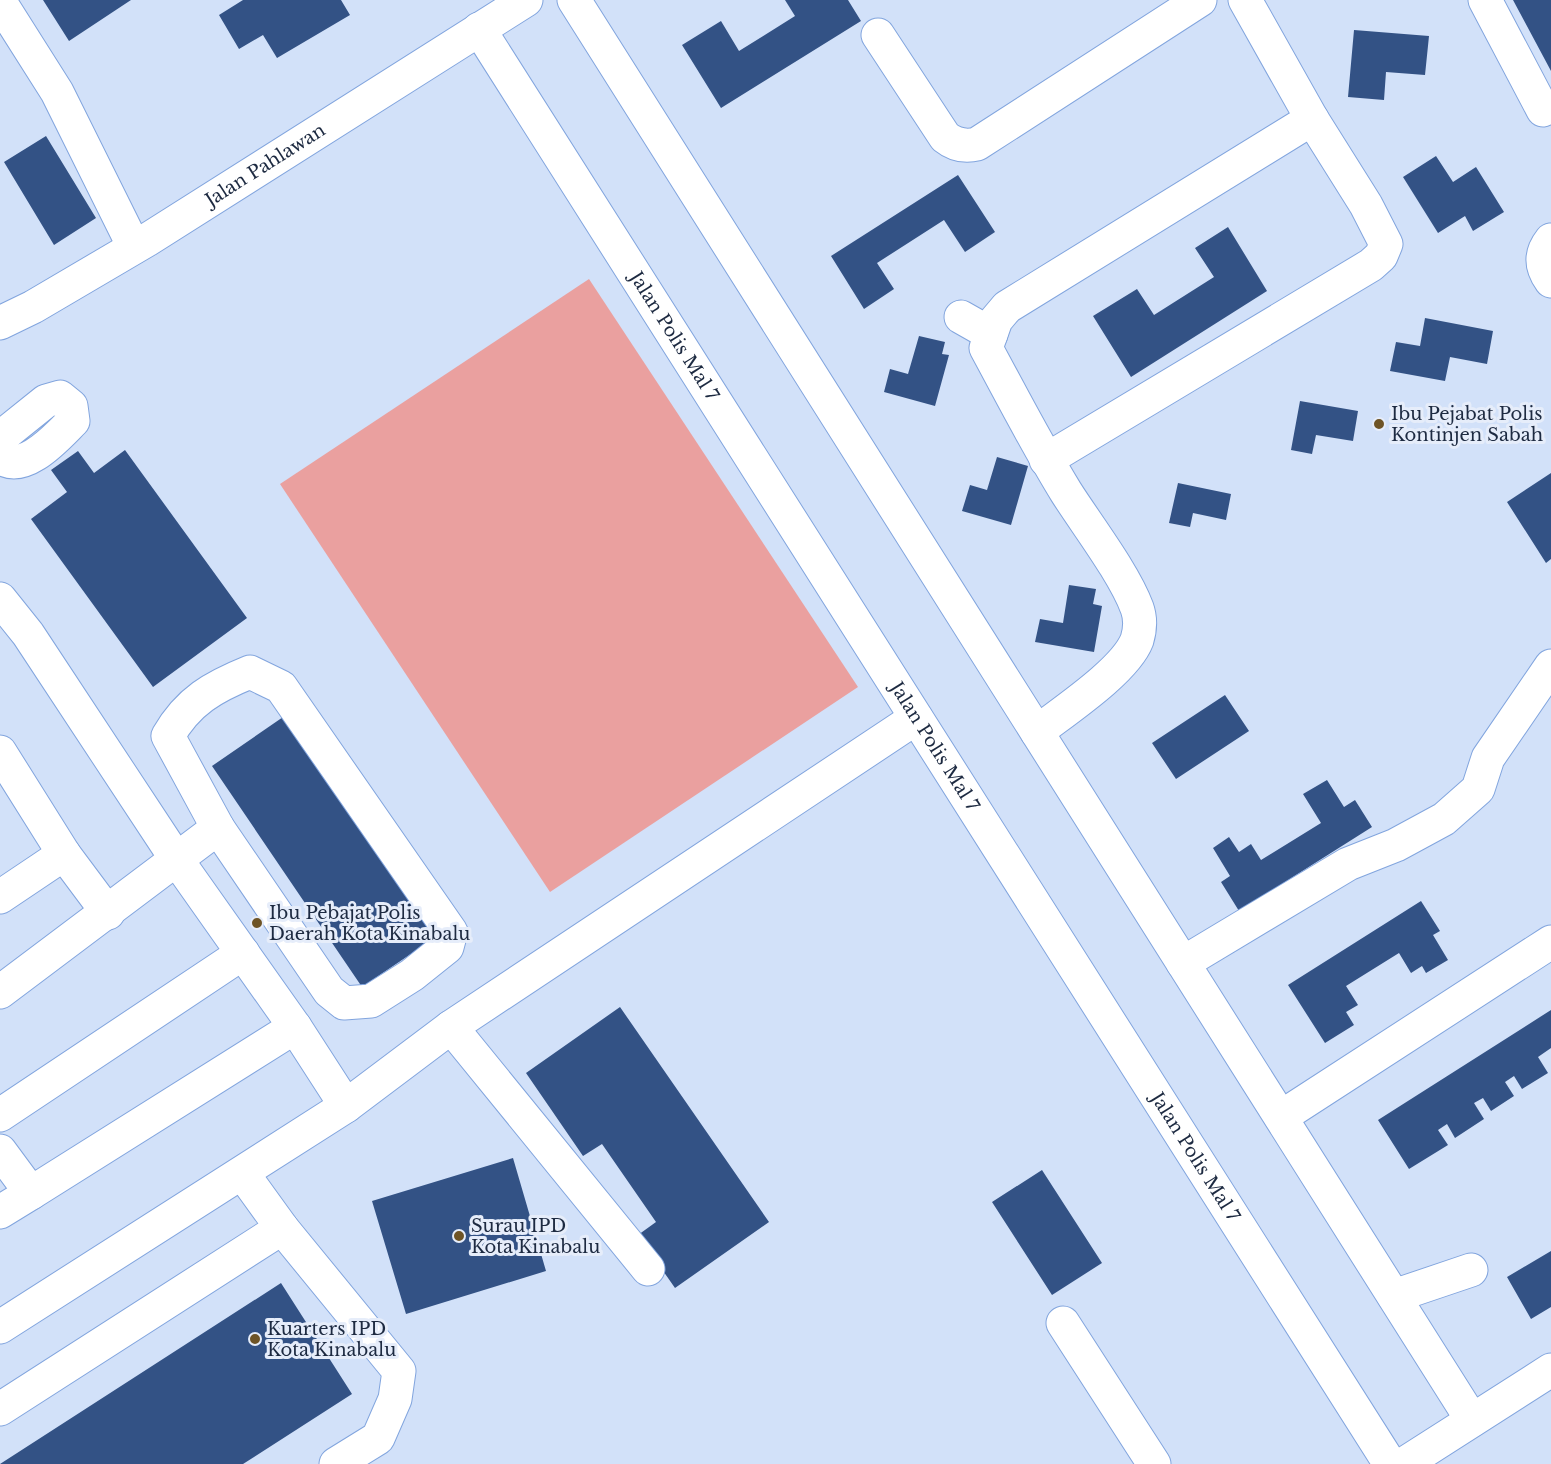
<svg xmlns="http://www.w3.org/2000/svg" width="1551" height="1464" font-family="'Libre Baskerville',serif">
<style>
.green{fill:#eaa09f}
.building{fill:#335285}
.lines{fill:none;stroke-linecap:round;stroke-linejoin:round}
.minor-casing{stroke:#82a5de;stroke-width:35}
.minor{stroke:#fff;stroke-width:33}
.poi-dot{fill:#6e5426;stroke:#e6edfa;stroke-width:2}
.labels{text-anchor:middle;dominant-baseline:central;stroke-width:6;stroke-linejoin:round;paint-order:stroke}
.street-label{font-size:18px;fill:#1d2a41;stroke:#e6edfa}
.poi-label{font-size:18px;fill:#1d2a41;stroke:#e6edfa;text-anchor:start}
</style>
<rect width="100%" height="100%" fill="#d2e1f9"/>
<path class="green" d="M589,279l269,408 -308,205 -270,-408z"/>
<path class="building" d="M43,0h88l-62,41z
M243,0h98l9,15 -73,43 -14,-23 -24,14 -20,-34z
M785,0h63l13,21 -140,87 -39,-63 39,-24 18,30 56,-35z
M1513,0h38v71z
M1354,30l75,6 -4,39 -39,-3 -2,28 -36,-3z
M46,136l50,82 -42,27 -50,-83z
M1436,156l17,26 23,-15 28,45 -31,19 -8,-15 -27,17 -35,-56z
M958,175l37,57 -30,20 -21,-32 -67,43 17,26 -30,20 -33,-53z
M1228,227l39,64 -136,86 -38,-61 44,-27 17,26 60,-38 -19,-29z
M1425,318l68,13 -6,33 -37,-7 -5,24 -55,-10 6,-29 24,4z
M919,336l26,6 -3,12 7,1 -14,51 -51,-14 6,-23 18,5z
M1300,401l58,10 -5,30 -37,-6 -4,19 -21,-4z
M125,450l122,168 -94,69 -122,-168 36,-27 -16,-22 27,-19 16,22z
M997,457l31,9 -17,59 -49,-14 8,-26 17,5z
M1551,473v86l-5,4 -39,-61z
M1178,483l53,11 -5,26 -33,-7 -3,14 -21,-4z
M1069,585l27,4 -3,15 9,2 -8,46 -59,-10 5,-23 23,4z
M1225,695l24,36 -73,48 -24,-36z
M286,715l150,222 -74,50 -150,-221z
M1327,780l17,27 11,-7 17,27 -133,84 -18,-29 9,-6 -17,-28 16,-11 10,15 12,-8 10,16 60,-37 -18,-29z
M1421,901l19,30 -7,4 15,25 -22,13 -4,-7 -11,7 -12,-20 -53,33 12,19 -12,7 8,13 -29,18 -37,-58z
M620,1007l149,215 -94,66 -37,-53 18,-13 -54,-78 -19,12 -57,-83z
M1551,1010v38l-13,9 10,16 -26,16 -8,-13 -9,6 9,14 -23,15 -8,-13 -9,5 10,16 -29,19 -8,-14 -9,6 10,15 -39,24 -31,-49z
M513,1158l33,113 -140,43 -34,-113z
M1042,1170l60,93 -50,32 -60,-93z
M1551,1251v56l-20,12 -24,-42z
M281,1283l71,111 -109,70h-243z"/>
<g class="lines">
<defs>
<g id="minor">
<path d="M574,0l898,1420"/>
<path d="M1485,0l58,110"/>
<path d="M0,2l57,90 77,155"/>
<path id="s1" d="M479,29l911,1435"/>
<path d="M878,35l67,102c10,8 20,10 32,7l223,-144"/>
<path d="M1551,240c-11,14 -10,27 0,41"/>
<path d="M961,317l30,17"/>
<path id="s2" d="M0,323l33,-16 114,-67 379,-240"/>
<path d="M0,438l46,-37 14,-4 11,9 2,15c-16,16 -49,54 -73,36"/>
<path d="M1046,460l325,-195 10,-9 5,-12 -20,-39 -54,-86 -67,-119"/>
<path d="M0,599l28,35 149,226 118,167 51,79 -346,221"/>
<path d="M250,672l31,15 170,245 -4,15 -35,28 -41,26 -27,2 -15,-12 -111,-163 -50,-92c20,-35 45,-49 82,-64z"/>
<path d="M1037,732c27,-21 88,-61 100,-92 3,-10 4,-21 0,-32 -13,-35 -50,-83 -71,-116 -29,-47 -54,-96 -80,-144l10,-28 11,-13 305,-188"/>
<path d="M0,752l64,102 44,59"/>
<path d="M0,897l64,-43"/>
<path d="M1183,963l165,-99 48,-19 48,-26 34,-30 10,-31 63,-92"/>
<path d="M0,992l218,-164"/>
<path d="M451,1027l197,242"/>
<path d="M346,1106l105,-79 465,-309"/>
<path d="M0,1115l243,-162"/>
<path d="M1281,1117l270,-175"/>
<path d="M0,1151l31,42 264,-166"/>
<path d="M243,1174l39,54 117,143 -4,28 -17,39 -42,26"/>
<path d="M0,1212l31,-19"/>
<path d="M1394,1296l77,-26"/>
<path d="M1063,1323l91,141"/>
<path d="M0,1409l282,-181"/>
<path d="M1404,1464l147,-94"/>
</g>
</defs>
<use href="#minor" class="minor-casing"/>
<use href="#minor" class="minor"/>
</g>
<g class="poi-dot">
<circle cx="1379" cy="424" r="6"/>
<circle cx="257" cy="923" r="6"/>
<circle cx="459" cy="1236" r="6"/>
<circle cx="255" cy="1339" r="6"/>
</g>
<g class="labels">
<g class="street-label">
<text stroke="none"><textPath href="#s2" startOffset="309">Jalan Pahlawan</textPath></text>
<text stroke="none"><textPath href="#s1" startOffset="364">Jalan Polis Mal 7</textPath></text>
<text stroke="none"><textPath href="#s1" startOffset="850">Jalan Polis Mal 7</textPath></text>
<text stroke="none"><textPath href="#s1" startOffset="1336">Jalan Polis Mal 7</textPath></text>
</g>
<g class="poi-label">
<text x="1391" y="414">Ibu Pejabat Polis<tspan x="1391" dy="21">Kontinjen Sabah</tspan></text>
<text x="269" y="913">Ibu Pebajat Polis<tspan x="269" dy="21">Daerah Kota Kinabalu</tspan></text>
<text x="471" y="1226">Surau IPD<tspan x="471" dy="21">Kota Kinabalu</tspan></text>
<text x="267" y="1329">Kuarters IPD<tspan x="267" dy="21">Kota Kinabalu</tspan></text>
</g>
</g>
</svg>
